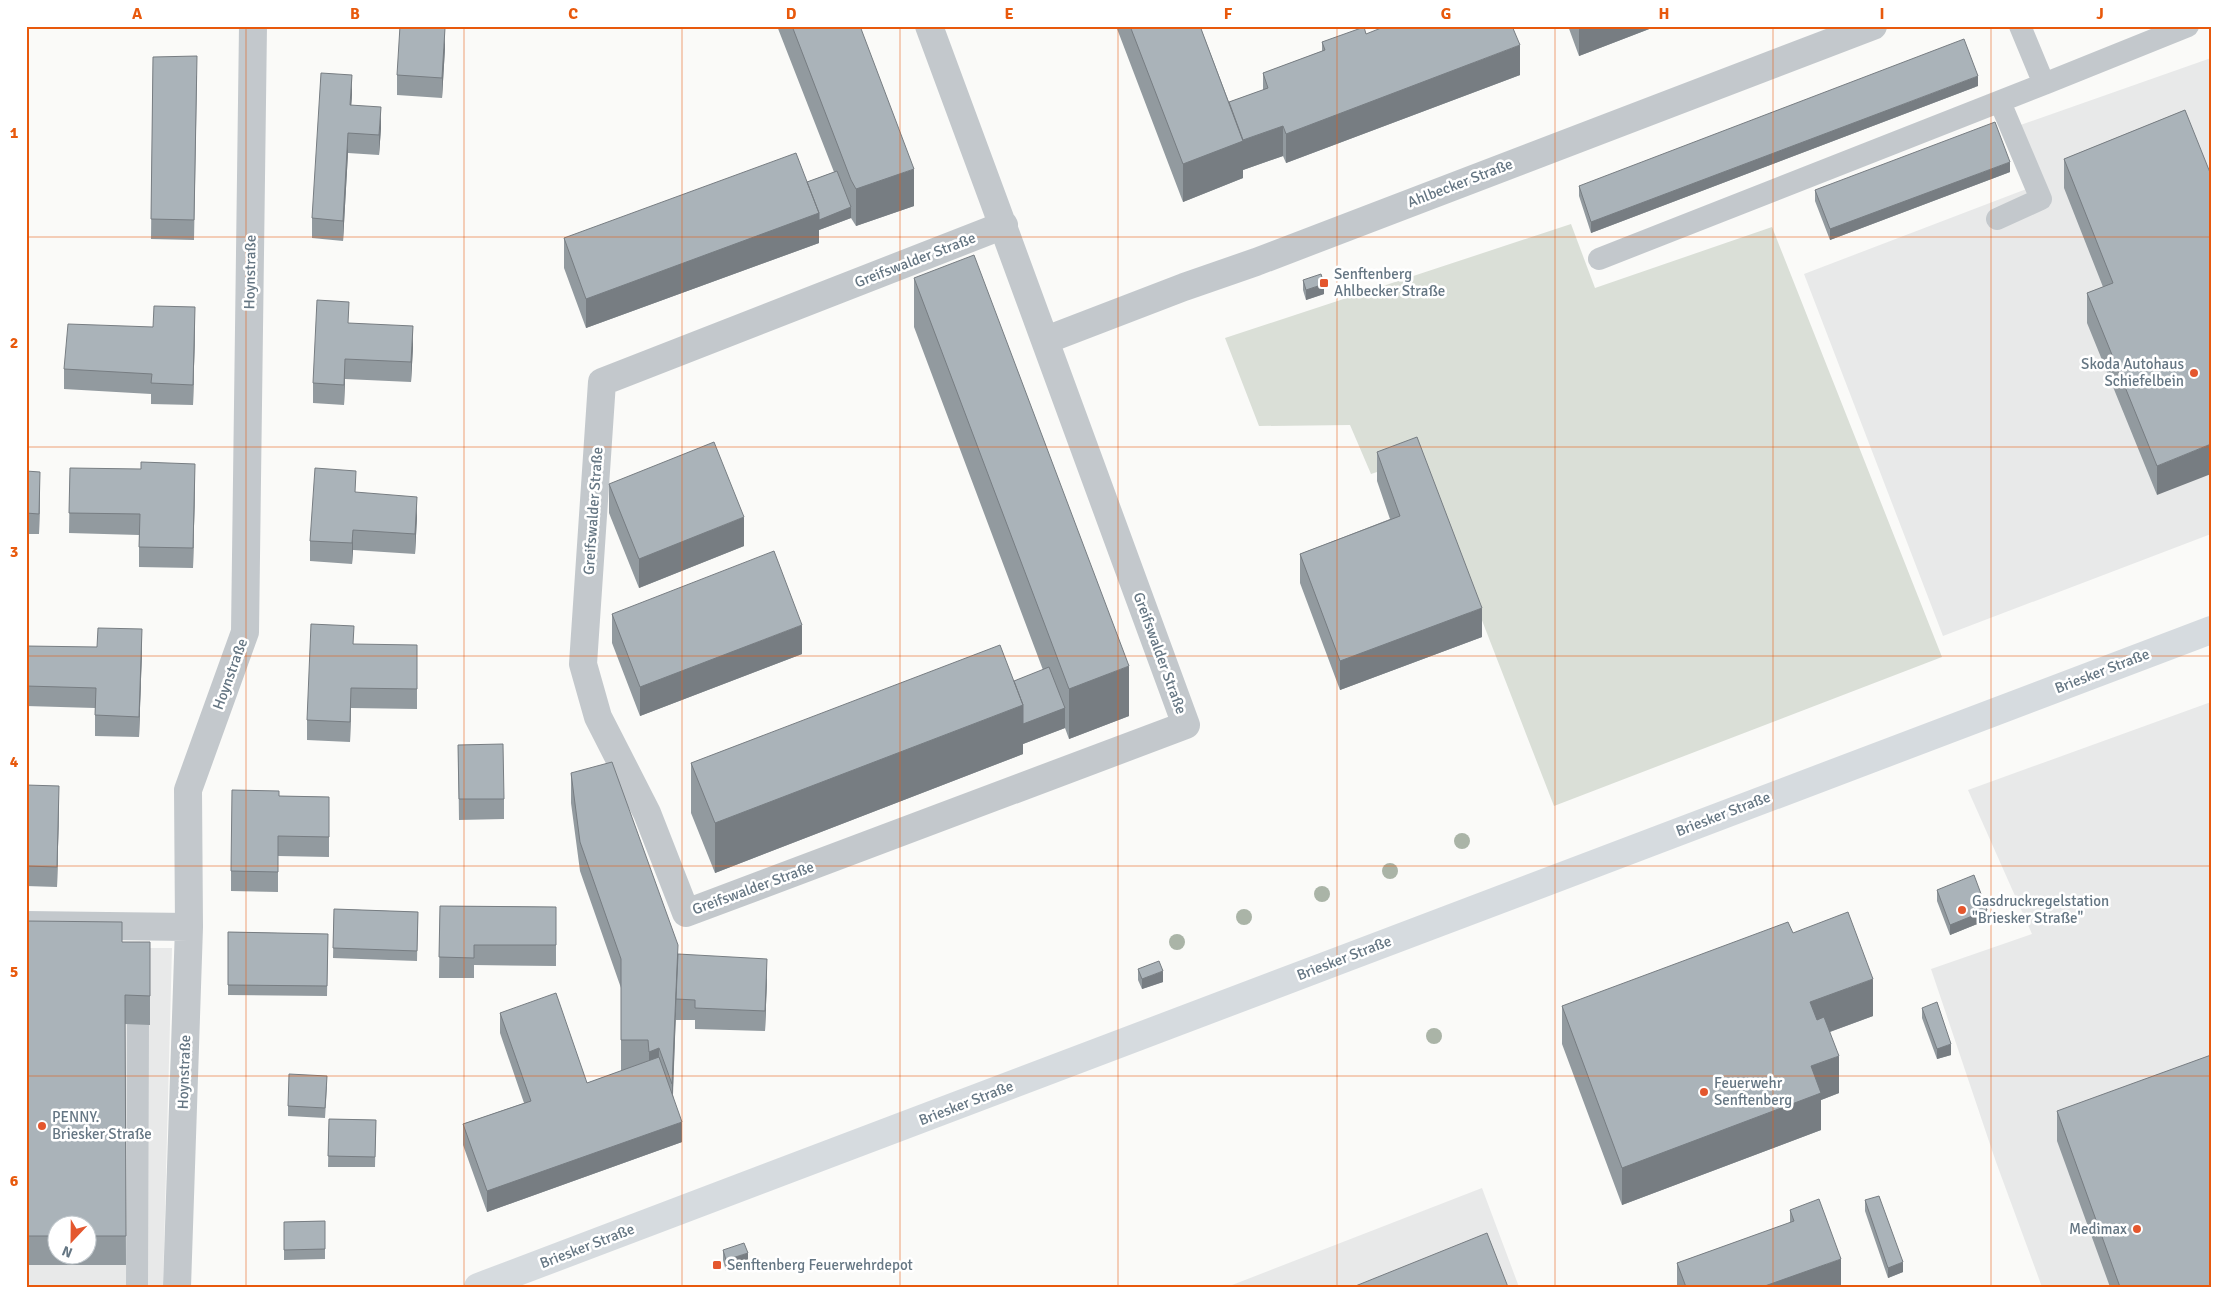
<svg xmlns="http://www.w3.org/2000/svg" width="2237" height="1313" font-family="Signika,sans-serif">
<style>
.built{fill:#e8e9e9;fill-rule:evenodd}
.green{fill:#dadfd7}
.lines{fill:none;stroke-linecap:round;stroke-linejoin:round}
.lane{stroke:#c3c8cc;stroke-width:22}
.street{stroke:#c3c8cc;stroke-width:28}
.secondary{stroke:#d6dbdf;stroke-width:28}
.tree{fill:#aab4a7}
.wall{fill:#929a9f;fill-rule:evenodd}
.shaded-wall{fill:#777d82}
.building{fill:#aab3b9;stroke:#777d82}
.grid{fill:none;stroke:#e8590c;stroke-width:1;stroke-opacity:0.55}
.poi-dot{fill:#e4572e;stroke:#fff;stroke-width:2}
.labels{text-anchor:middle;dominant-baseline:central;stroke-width:5;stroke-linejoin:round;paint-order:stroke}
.street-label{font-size:15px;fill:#657683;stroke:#fff}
.poi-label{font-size:15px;fill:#657683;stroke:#fff;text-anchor:start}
.neatline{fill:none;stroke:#e8590c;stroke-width:2}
.grid-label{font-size:16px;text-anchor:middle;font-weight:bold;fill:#e8590c}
</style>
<rect width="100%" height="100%" fill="#fafaf8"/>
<path class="built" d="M2211,58v476l-268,102 -139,-362 225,-86 -20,-59z
M2211,702v585h-169l-46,-125 -65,-193 101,-35 -64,-144z
M26,948h146l-9,339h-137zM58,1226h30v30h-30z
M1482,1188l37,99h-292z"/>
<path class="green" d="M1571,224l24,64 177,-61 170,430 -388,149 -135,-348 -48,16 -21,-49 -91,1 -34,-88z"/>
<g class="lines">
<path class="lane" d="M2020,26l24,58 144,-58
M1997,219l44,-20 -41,-97
M1599,259l445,-175
M137,1287l1,-263"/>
<path class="street" d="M929,26c86,233 173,466 257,699l-500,188 -39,-100 -49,-96 -15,-53 19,-282 402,-157
M1046,340l138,-53 72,-25 617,-236
M26,925l163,2
M177,1287l12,-360 -1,-137 57,-158 8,-606"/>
<path class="secondary" d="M478,1287c578,-218 1155,-439 1733,-657"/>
</g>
<g class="tree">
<circle cx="1462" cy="841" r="8"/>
<circle cx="1390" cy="871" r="8"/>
<circle cx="1322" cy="894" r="8"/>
<circle cx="1244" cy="917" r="8"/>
<circle cx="1177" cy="942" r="8"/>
<circle cx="1434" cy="1036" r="8"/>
</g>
<path class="wall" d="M777,26h83l54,180 -58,20 -5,-8 -32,12v13l-233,85 -22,-60v-30l243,-56 27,-10z
M1116,26h84l29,76 34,-12v-17l59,-22v-9l44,-8 154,41 -234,88 -3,-7 -40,14v8l-60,24z
M1568,26h89l-78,30z
M445,48l-3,50 -45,-3v-20z
M153,57l44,19 -3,164 -43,-1z
M1978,86l-387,147 -12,-37v-10z
M352,95l-1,10 30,23 -2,27 -31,-2 -5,88 -31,-3v-20z
M2185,110l-28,385 -70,-172v-30l16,-6 -39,-99v-29z
M2010,172l-180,68 -15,-39v-11z
M914,278l215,438 -60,23 -4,-11 -42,16v10l-308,119 -24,-60v-50l323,-82 29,-11 -129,-343z
M1303,280l21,14 -18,6 -3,-10z
M349,323l64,24 -2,35 -66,-3 -1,26 -31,-2v-20z
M153,327l42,1 -2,77 -42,-1v-10l-87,-5v-20z
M1377,452l105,185 -142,53 -40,-107v-29l90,-35 -13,-38z
M70,468l125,16 -2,84 -54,-1v-32l-70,-2z
M26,471l14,21 -1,42h-13z
M609,484l135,62 -105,42 -30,-75z
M356,493l61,24 -2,37 -62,-4 -1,14 -42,-3v-20z
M612,614l190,40 -162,62 -28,-73z
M354,644l63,21v44l-66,-1 -1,34 -43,-2v-20z
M26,646l116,4 -3,87 -44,-1v-28l-69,-2z
M458,745l46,54v20l-45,1z
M571,773l107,181 89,25 -2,52 -70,-2v-9h-19v-9l-3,84 9,47 -195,70 -24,-67v-21l61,-21 -24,-70v-20l87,70 37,-13h-3v-82l-41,-117 -9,-68z
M26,785l33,21 -2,81 -31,-1z
M279,796l50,1v60l-51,-1v36l-47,-1v-20z
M1937,890l50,30 -37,15 -13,-34z
M440,906l116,1v59l-82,-1v13h-35z
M334,909l84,3 -1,49 -84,-3z
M26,921l96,21 28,54v29l-25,-1 1,241h-100zM58,1226h30v30h-30z
M228,932l100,2 -1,62 -99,-1z
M1793,933l80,83 -43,16 9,61 -18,7v30l-199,75 -60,-161v-38z
M1138,969l25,13 -21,7 -4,-9z
M1922,1008l29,47 -14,4 -15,-41z
M327,1086l-2,32 -37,-2v-10z
M2057,1111l154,176h-101l-53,-146z
M329,1119l47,1 -1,47h-47z
M1865,1200l38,72 -15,6 -23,-67z
M1790,1210l51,77h-164v-24l113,-40z
M325,1221v38l-41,1v-38z
M723,1250l25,13 -22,8 -3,-11z"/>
<path class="shaded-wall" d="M1579,26h78l-78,30z
M445,28v20l-3,50v-20z
M1520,45v30l-234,88v-29z
M352,75v20l-2,30v-20z
M1978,76v10l-387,147v-11z
M381,107v21l-2,27v-20z
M1283,126v30l-40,14v8l-60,24v-38l58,-23z
M348,133v20l-5,88v-20z
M2010,162v10l-180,68v-11z
M914,169v37l-58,20v-37z
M851,207v11l-32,12v13l-233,85v-29l233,-86z
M1324,284v10l-18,6v-10z
M195,307v21l-2,77v-20z
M413,326v21l-2,35v-20z
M345,359v20l-1,26v-20z
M2211,444v30l-54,21v-29z
M195,464v20l-2,84v-20z
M40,472v20l-1,42v-20z
M417,497v20l-2,37v-20z
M744,517v29l-105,42v-29z
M353,530v20l-1,14v-21z
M1482,608v29l-142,53v-29z
M802,625v29l-162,62v-29z
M142,629v21l-3,87v-20z
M1129,666v50l-60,23v-50z
M351,688v20l-1,34v-20z
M1023,705l42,3v20l-42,16v10l-308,119v-50z
M59,786v20l-2,81v-20z
M1987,910v10l-37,15v-10z
M678,945l-2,66 -4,102v-29z
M767,959v20l-2,52v-20z
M1163,971v11l-21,7v-10z
M1873,979v37l-63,23v-37z
M1951,1044v11l-14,4v-10z
M659,1048v30l-10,3v-29z
M1839,1056v37l-18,7v30l-199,75v-37l189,-102z
M682,1122v20l-195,70v-21z
M748,1253v10l-22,8v-11z
M1841,1259v28h-79z
M1903,1262v10l-15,6v-10z"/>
<path class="building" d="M400,26h21l24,2 -3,50 -45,-3z
M792,26h68l54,143 -58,20 -5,-9z
M1130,26h70l43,115 -60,23z
M1386,26h126l8,19 -234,89 -3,-8 -40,14 -14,-38 39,-14 -5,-15 62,-23 -3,-8 42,-15 2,7z
M1964,39l14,37 -387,146 -12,-36z
M197,56l-3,164 -43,-1 2,-162z
M321,73l31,2 -2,30 31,2 -2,28 -31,-2 -5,88 -31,-3z
M2185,110l26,65v269l-54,22 -70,-173 26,-10 -49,-124z
M1995,122l15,40 -180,67 -15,-39z
M796,153l23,60 -233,86 -22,-61z
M837,171l14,36 -32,13v-7l-12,-31z
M974,255l155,411 -60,23 -155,-411z
M1321,274l3,10 -18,6 -3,-10z
M317,300l32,2 -1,21 65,3 -2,36 -66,-3 -1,26 -31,-2z
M154,306l41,1 -2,78 -42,-2 1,-9 -88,-5 4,-45 85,3z
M1417,437l65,171 -142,53 -40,-107 100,-38 -23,-64z
M714,442l30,75 -105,42 -30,-75z
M141,462l54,2 -2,84 -54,-1 1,-33 -71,-1 1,-45 71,1z
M315,468l41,3 -1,21 62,5 -2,37 -62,-4 -1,13 -42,-2z
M26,471l14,1 -1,42 -13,-1z
M774,551l28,74 -162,62 -28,-73z
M311,624l43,2 -1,18 64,1v44l-66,-1 -1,34 -43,-2z
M98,628l44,1 -3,88 -44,-2 1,-27 -70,-2v-40l71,1z
M1000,645l23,60 -308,118 -24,-60z
M1049,667l16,41 -42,16v-19l-9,-24z
M503,744l1,55h-45l-1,-54z
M612,762l66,183 -6,139 -13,-36 -10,4 -1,-12h-27v-81l-41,-117 -9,-69z
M26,785l33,1 -2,81 -31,-1z
M232,790l47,1v5l50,1v40l-51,-1v36l-47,-1z
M1974,875l13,35 -37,15 -13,-35z
M440,906l116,1v38h-82v13l-35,-1z
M334,909l84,3 -1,39 -84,-3z
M1848,912l25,67 -63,23 7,18 7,-3 15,39 -28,10 10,27 -199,75 -60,-162 226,-84 5,11z
M26,921l96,1v20h28v54l-25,-1 1,241h-38v-10h-30v10h-32z
M228,932l100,2 -1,52 -99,-1z
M678,954l89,5 -2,52 -70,-3v-8l-19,-1z
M1159,961l4,10 -21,8 -4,-10z
M556,993l31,90 72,-26 23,65 -195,69 -24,-67 68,-23 -31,-88z
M1937,1002l14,42 -14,5 -15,-41z
M2211,1055v232h-91l-63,-176z
M289,1074l38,2 -2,32 -37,-2z
M329,1119l47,1 -1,37 -47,-1z
M1879,1196l24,66 -15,6 -23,-68z
M1819,1199l22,60 -79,28h-76l-9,-24 117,-42 -4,-11z
M325,1221v28l-41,1v-28z
M1487,1233l21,54h-155z
M744,1243l4,10 -22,7 -3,-10z"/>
<path class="grid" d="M246,26v1261M464,26v1261M682,26v1261M900,26v1261M1118,26v1261M1337,26v1261M1555,26v1261M1773,26v1261M1991,26v1261M26,237h2185M26,447h2185M26,656h2185M26,866h2185M26,1076h2185"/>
<g class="poi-dot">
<rect x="1319" y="278" width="10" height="10" rx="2.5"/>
<circle cx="2194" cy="373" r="5"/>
<circle cx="1962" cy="910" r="5"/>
<circle cx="1704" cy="1092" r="5"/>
<circle cx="42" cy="1126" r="5"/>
<circle cx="2137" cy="1229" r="5"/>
<rect x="712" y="1260" width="10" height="10" rx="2.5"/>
</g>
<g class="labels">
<g class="street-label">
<text transform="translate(1460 183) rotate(-21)">Ahlbecker Straße</text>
<text transform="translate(915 260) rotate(-21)">Greifswalder Straße</text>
<text transform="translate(250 272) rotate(-89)">Hoynstraße</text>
<text transform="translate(593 511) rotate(-86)">Greifswalder Straße</text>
<text transform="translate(1160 653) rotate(70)">Greifswalder Straße</text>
<text transform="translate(2102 671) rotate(-21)">Briesker Straße</text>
<text transform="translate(230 674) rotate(-70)">Hoynstraße</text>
<text transform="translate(1723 814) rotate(-21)">Briesker Straße</text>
<text transform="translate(753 888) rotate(-20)">Greifswalder Straße</text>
<text transform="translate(1344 958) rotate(-21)">Briesker Straße</text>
<text transform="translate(184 1072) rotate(-88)">Hoynstraße</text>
<text transform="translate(966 1103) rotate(-21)">Briesker Straße</text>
<text transform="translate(587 1246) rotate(-21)">Briesker Straße</text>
</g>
<g class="poi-label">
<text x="1334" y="274">Senftenberg<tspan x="1334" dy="17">Ahlbecker Straße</tspan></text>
<text x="2184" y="364" text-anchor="end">Skoda Autohaus<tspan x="2184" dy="17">Schiefelbein</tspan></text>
<text x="1972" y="901">Gasdruckregelstation<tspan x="1972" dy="17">"Briesker Straße"</tspan></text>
<text x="1714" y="1083">Feuerwehr<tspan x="1714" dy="17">Senftenberg</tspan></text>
<text x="52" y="1117">PENNY.<tspan x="52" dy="17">Briesker Straße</tspan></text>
<text x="2127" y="1229" text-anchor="end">Medimax</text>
<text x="727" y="1265">Senftenberg Feuerwehrdepot</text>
</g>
</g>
<rect width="2237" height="1313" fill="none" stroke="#ffffff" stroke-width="55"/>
<g transform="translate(72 1240) rotate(202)"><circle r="24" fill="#ffffff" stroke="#c1c8cd"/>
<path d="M0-4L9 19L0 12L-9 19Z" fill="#e4572e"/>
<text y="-8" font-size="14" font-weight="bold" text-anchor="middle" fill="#657683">N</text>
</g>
<rect x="28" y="28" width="2182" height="1258" class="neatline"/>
<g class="grid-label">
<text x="137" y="19">A</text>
<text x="355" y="19">B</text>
<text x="573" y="19">C</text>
<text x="791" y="19">D</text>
<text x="1009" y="19">E</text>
<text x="1228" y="19">F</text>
<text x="1446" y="19">G</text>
<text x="1664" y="19">H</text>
<text x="1882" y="19">I</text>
<text x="2100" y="19">J</text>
<text x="14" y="138">1</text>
<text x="14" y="348">2</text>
<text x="14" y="557">3</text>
<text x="14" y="767">4</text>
<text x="14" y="977">5</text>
<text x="14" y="1186">6</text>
</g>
</svg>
